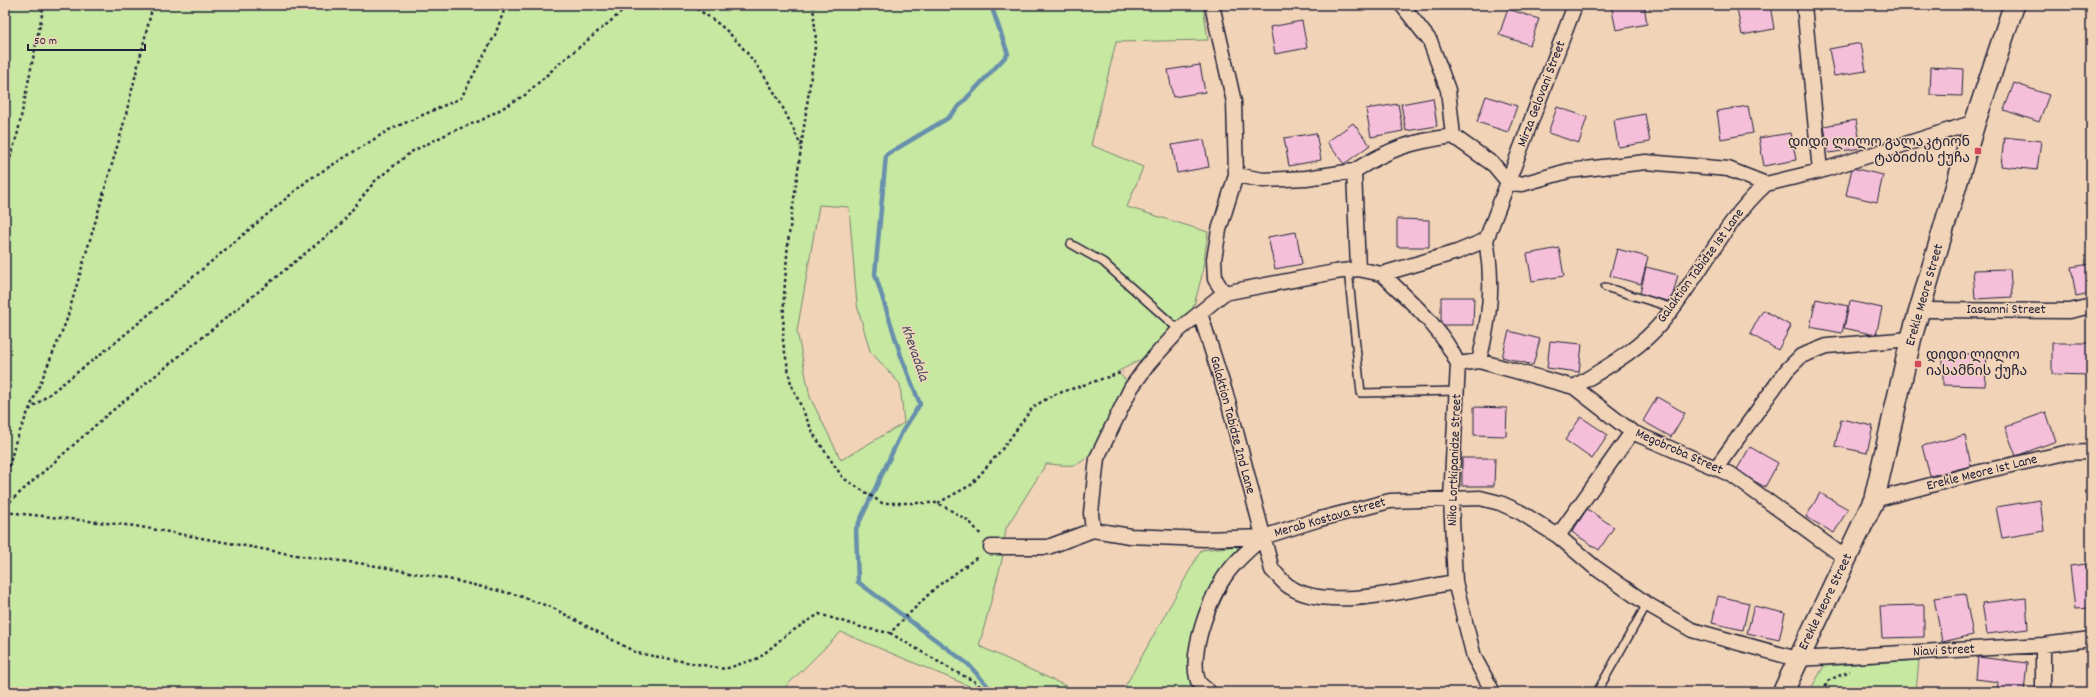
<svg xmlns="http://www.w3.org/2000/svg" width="2096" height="697" font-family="Dekko,'Noto Sans Georgian',sans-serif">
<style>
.green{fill:#c6e8a1;stroke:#74856e;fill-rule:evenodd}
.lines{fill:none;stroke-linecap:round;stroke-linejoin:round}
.stream{stroke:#6790ac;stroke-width:4.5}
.building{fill:#f5bfd9;stroke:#22223b}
.lane-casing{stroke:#22223b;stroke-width:10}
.street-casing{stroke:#22223b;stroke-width:17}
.secondary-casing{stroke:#22223b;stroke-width:23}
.path{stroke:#22223b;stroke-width:2.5;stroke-dasharray:3 3;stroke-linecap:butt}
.lane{stroke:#f1d3b7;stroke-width:7}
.street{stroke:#f1d3b7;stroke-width:14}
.secondary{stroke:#f1d3b7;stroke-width:20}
.poi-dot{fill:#d1495b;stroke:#f1d3b7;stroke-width:1.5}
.labels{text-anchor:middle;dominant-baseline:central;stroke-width:3;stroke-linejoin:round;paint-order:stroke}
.street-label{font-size:14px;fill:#22223b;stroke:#f1d3b7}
.poi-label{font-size:14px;fill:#22223b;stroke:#f1d3b7;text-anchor:end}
.water-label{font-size:15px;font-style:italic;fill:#394761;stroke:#f1d3b7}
</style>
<rect width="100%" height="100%" fill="#f1d3b7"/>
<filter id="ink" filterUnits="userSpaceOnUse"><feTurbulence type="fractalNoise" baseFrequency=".025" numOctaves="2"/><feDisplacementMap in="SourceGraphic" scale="8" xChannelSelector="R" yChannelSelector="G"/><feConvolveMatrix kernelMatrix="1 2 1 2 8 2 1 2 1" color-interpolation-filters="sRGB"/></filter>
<g filter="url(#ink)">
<path class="green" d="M5,5h1198l5,35 -92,2 -25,103 52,22 -16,40 81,25 -6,43 -9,34 -47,48 -29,15 11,10c-9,20 -30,75 -51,82 -8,3 -22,0 -31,0l-40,64 -4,32 -23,86 100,46h-103l-7,-6 -128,-54 -61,60h-775zM819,205l30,2 8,98 13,46 30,33 4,39 -63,37 -31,-63 -13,-66z
M2088,467h3v35h-3z
M1237,546l1,7 -15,13 -19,37 -13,39v46l6,4h-75l79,-142z
M1919,660l-3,32h-107l15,-26z"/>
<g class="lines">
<path class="stream" d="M991,5l17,49 -60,64 -62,37 -11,119 26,82 19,48 -18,28 -46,97 2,53 110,82 25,28"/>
</g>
<path class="building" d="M1611,5h33l3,19 -31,6z
M1753,5h17l4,24 -32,6 -5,-27z
M2066,5h23l-2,6z
M1508,9l31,10 -9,26 -31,-10z
M1302,21l5,27 -32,6 -5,-27z
M1861,43l5,28 -32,5 -5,-27z
M1200,65l5,27 -32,5 -5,-27z
M1931,67l32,2 -1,27 -32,-1z
M2014,83l35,12 -10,27 -35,-12z
M1486,96l31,10 -9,26 -31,-10z
M1433,98l4,28 -31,5 -5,-27z
M1398,104l5,27 -32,6 -5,-28z
M1748,106l5,27 -32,6 -4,-28z
M1557,107l30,10 -8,26 -31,-10z
M1645,114l5,28 -32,5 -4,-27z
M1856,120l5,28 -32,5 -5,-27z
M1353,123l17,22 -26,19 -17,-22z
M1316,133l5,27 -32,6 -5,-28z
M1791,133l5,27 -32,6 -5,-28z
M2004,137l37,4 -4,29 -36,-4z
M1204,140l5,27 -32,6 -5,-28z
M1852,168l31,7 -6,27 -31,-7z
M1397,219l32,1v27h-32z
M1296,232l6,32 -27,5 -7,-32z
M1559,248l5,28 -32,5 -5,-27z
M1617,249l31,8 -7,27 -31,-8z
M2091,264v29l-15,3 -5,-29z
M1646,267l32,8 -7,27 -31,-8z
M2010,269l2,28 -37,2 -2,-29z
M1441,297h33l-1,28h-32z
M1816,299l32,7 -6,27 -32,-6z
M1850,301l32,7 -6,27 -32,-7z
M1763,310l28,16 -13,24 -28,-16z
M1509,331l31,8 -7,26 -31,-8z
M1550,341l32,3 -3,28 -32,-4z
M2052,343h39v32l-39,-1z
M1943,354h44l-2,32 -42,-1z
M1657,397l28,16 -14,24 -28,-16z
M1474,407l33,1 -1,28 -32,-1z
M2046,412l10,29 -40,15 -11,-29z
M1581,417l27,18 -16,24 -27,-19z
M1841,419l32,7 -6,27 -32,-7z
M1965,435l6,31 -41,10 -8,-30z
M1750,447l28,16 -13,24 -29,-16z
M1462,458h33l-1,28h-32z
M1820,493l28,16 -14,24 -28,-16z
M2040,500l4,31 -42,7 -6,-31z
M1587,509l27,18 -15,23 -27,-18z
M2086,564l3,21h2v23l-16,1 -5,-43z
M1965,594l8,41 -31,7 -8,-44z
M1718,596l31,7 -6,27 -31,-7z
M2026,598l2,31 -41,5 -5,-31z
M1924,605v32l-42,1 -2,-32z
M1754,606l31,7 -6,27 -32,-7z
M1978,657l49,6 -3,29h-27l1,-10 -22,-3z"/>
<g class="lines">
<defs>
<path id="lane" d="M1071,244l32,18 76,68
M1348,270l13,123 96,-2
M1605,287l68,21
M1597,692l50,-88"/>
<path id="street" d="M1212,5l22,97 2,73 -17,55 -5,29 1,20 9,14
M1402,5l28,36 18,49 5,46 41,29 15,18
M1804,5l16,166
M1236,175l27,5 43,-2 48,-7
M1509,183l13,1 46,-13 78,-9 82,7 38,15 54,-13 155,-49
M1358,269l-4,-98c37,-23 56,-29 99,-35
M1382,274c28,27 60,54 76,90l-7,135 4,83 19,75 19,35
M1921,310l149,1 21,-5
M1200,313l28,88 44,169c6,5 11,13 18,17 37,25 122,2 165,-5
M1479,361c11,-44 15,-76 7,-121
M1458,364l21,-3 95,26 58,45 100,43 115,84
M1574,387c31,-19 65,-37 88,-65 37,-44 61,-99 104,-138
M1716,468l71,-98 14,-14 26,-10 84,-7
M1874,500l106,-28 85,-19 26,-1
M1093,530l-2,-17 6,-55 34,-70 18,-25 30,-33 45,-37 111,-21 23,-3 24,5 75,-22 29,-12 89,-235
M1558,536l74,-104
M991,547h57l45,-17 37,6 74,3 59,-2 57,-18 70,-18 90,-3 20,5 20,9 38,24 35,30 54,38 45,26 105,29 246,-14 48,-6
M1209,692c-3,-3 -9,-7 -11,-11 -10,-30 14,-91 34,-114 9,-11 20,-20 31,-30
M2043,692v-47"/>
<path id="secondary" d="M1783,692l91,-192 37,-161 64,-217 39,-117"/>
</defs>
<use href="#lane" class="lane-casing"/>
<use href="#street" class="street-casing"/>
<use href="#secondary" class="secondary-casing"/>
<path class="path" d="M692,5c12,9 26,17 37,28 35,36 52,68 72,113
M813,5l3,35 -28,202 -4,54 -1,46 8,42 23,51 29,43 39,25h56l31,18 13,15
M5,175l13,-43 26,-127
M29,410l87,-68 192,-162 81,-50 72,-32 34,-63 11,-30
M5,484l10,-41 51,-121 56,-192 31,-125
M938,503l33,-18 32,-37 30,-41 20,-12 70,-23
M5,506l102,-91 233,-190 35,-44 36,-29 42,-21 29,-11 43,-25 35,-32 70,-58
M2089,506h2
M5,512l130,14 166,30 64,8 83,15 69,16 36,13 84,45 88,16 34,-11 27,-23 33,-21 45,14 26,5 45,-45 44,-32
M890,633l64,38 20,10 13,11
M1824,692l3,-11 23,-10"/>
<use href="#lane" class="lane"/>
<use href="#street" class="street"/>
<use href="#secondary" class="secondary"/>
</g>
</g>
<g class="poi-dot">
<rect x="1974" y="147" width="8" height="8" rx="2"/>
<rect x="1914" y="360" width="8" height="8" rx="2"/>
</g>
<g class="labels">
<g class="street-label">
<text transform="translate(1542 94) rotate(-69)">Mirza Gelovani Street</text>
<text transform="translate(1701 266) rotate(-54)">Galaktion Tabidze 1st Lane</text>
<text transform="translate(1925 295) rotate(-74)">Erekle Meore Street</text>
<text x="2006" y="310">Iasamni Street</text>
<text transform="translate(1232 425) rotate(75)">Galaktion Tabidze 2nd Lane</text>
<text transform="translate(1679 452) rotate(24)">Megobroba Street</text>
<text transform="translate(1455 460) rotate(-88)">Niko Lortkipanidze Street</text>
<text transform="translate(1982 473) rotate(-14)">Erekle Meore 1st Lane</text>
<text transform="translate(1330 518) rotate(-16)">Merab Kostava Street</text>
<text transform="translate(1826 602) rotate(-64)">Erekle Meore Street</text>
<text transform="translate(1944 651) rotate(-3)">Niavi Street</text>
</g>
<g class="poi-label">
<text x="1970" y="143">დიდი ლილო გალაკტიონ<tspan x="1970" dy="16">ტაბიძის ქუჩა</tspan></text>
<text x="1926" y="356" text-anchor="start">დიდი ლილო<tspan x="1926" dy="16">იასამნის ქუჩა</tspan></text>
</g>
<g class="water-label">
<text transform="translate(914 353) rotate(71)">Khevadala</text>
</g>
</g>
<rect width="2096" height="697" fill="none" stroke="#f1d3b7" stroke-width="20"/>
<rect x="10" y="10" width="2076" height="677" fill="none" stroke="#22223b" stroke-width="1.5" filter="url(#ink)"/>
<path d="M28 44v6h117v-6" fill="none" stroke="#22223b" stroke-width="2"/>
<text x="34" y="44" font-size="12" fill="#22223b" stroke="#f1d3b7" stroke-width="3" paint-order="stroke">50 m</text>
</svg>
